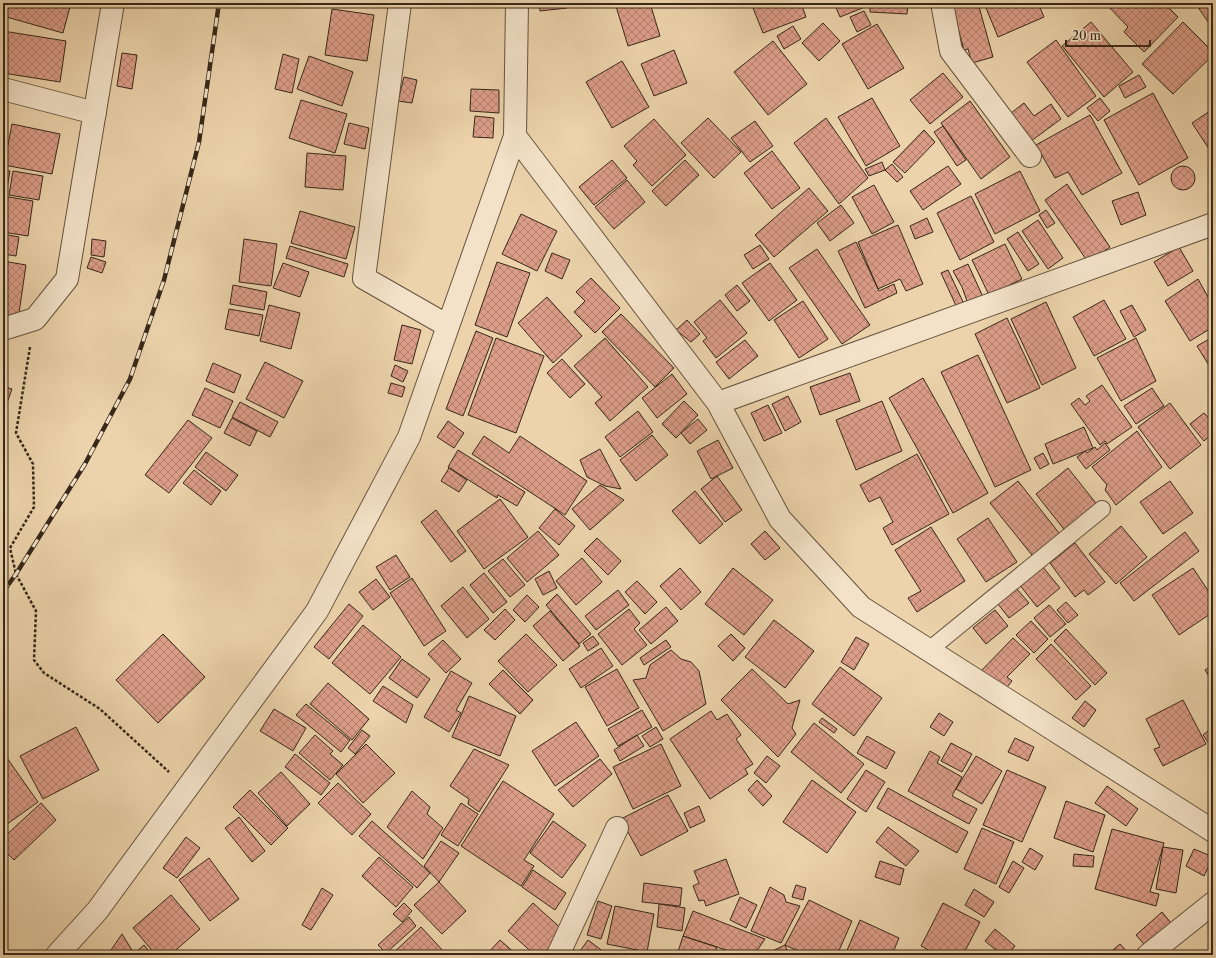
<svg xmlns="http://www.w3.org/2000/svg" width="1216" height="958" font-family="'Libre Caslon Text',serif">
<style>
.building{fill:url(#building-cross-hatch);stroke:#372819}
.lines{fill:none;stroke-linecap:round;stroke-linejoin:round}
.lane-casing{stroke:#64533e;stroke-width:18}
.street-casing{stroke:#64533e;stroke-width:24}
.path{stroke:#372819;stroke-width:2.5;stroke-dasharray:3 2;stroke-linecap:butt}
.lane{stroke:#f3e2c8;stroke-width:16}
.street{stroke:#f3e2c8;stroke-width:22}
.rail-casing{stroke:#372819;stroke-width:4.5}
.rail{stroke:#f3e2c8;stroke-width:3;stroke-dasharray:9;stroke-linecap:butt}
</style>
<defs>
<pattern id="building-cross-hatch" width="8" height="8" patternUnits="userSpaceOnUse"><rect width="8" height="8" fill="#dc9d89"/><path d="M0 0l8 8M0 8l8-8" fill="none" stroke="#b3806f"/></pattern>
</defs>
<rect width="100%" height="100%" fill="#ecd3ab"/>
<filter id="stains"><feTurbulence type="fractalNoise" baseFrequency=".005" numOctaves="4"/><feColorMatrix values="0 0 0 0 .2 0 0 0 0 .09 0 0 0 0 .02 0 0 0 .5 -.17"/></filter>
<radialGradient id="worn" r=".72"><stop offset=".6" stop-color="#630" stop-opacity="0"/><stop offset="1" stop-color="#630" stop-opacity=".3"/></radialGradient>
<path class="building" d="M3,3h68l-8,30 -60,-17z
M539,3h27l1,5 -27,3z
M615,3h35l10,33 -32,10z
M751,3h50l5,14 -43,16z
M834,3h29l2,4 -25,10z
M870,3h38l-1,11 -37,-2z
M951,3h27l15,54 -21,6 -4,-14 -4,1z
M984,3h54l6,14 -46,20z
M1107,3h57l14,14 -34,35 -20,-20 4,-5 -22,-23z
M1195,3h18v26z
M332,9l42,6 -7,46 -42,-6z
M864,11l7,14 -14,7 -7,-15z
M1091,22l42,50 -29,25 -42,-51z
M1183,22l30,30v3l-40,39 -31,-30z
M823,23l17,18 -21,20 -17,-18z
M877,24l27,44 -36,21 -26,-45z
M793,26l8,13 -17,10 -7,-13z
M3,31l63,10 -6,41 -57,-9z
M1056,40l40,56 -28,21 -41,-55z
M773,41l34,43 -39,31 -34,-43z
M674,50l13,33 -33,13 -13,-32z
M122,53l15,2 -5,34 -15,-3z
M283,54l16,5 -7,34 -17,-4z
M309,56l44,16 -11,34 -45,-17z
M622,61l27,46 -37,21 -26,-46z
M943,73l20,24 -33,27 -20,-24z
M1139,75l7,12 -21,11 -6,-12z
M404,77l13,3 -5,23 -14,-2z
M471,89l28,1v23l-29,-2z
M1153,93l35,65 -49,27 -35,-65z
M872,98l28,48 -34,20 -28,-49z
M1100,98l10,13 -12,10 -11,-13z
M301,100l46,14 -12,39 -46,-15z
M970,101l40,56 -29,22 -40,-56z
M1024,103l10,13 17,-12 10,15 -34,25 -21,-27z
M1213,109v46l-21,-32z
M1090,115l32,58 -40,22 -14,-23 -13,6 -19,-33z
M475,116l19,2 -1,20 -20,-1z
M708,118l33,34 -27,26 -33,-35z
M826,118l42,60 -29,26 -45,-61z
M654,119l32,36 -34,31 -19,-21 4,-4 -13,-15z
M755,121l18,25 -23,16 -19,-24z
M349,123l20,5 -4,21 -21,-5z
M12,124l48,10 -8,40 -48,-9z
M943,126l23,34 -9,6 -23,-34z
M924,130l11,12 -30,31 -12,-11z
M772,151l28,37 -28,21 -28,-36z
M307,153l39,3 -3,34 -38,-3z
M612,160l15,18 -33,27 -15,-18z
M685,160l14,15 -33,31 -14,-15z
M882,162l3,8 -16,6 -4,-7z
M892,164l11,13 -6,5 -12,-12z
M1171 178a12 12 0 1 1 24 0a12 12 0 1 1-24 0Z
M948,166l13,18 -38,26 -13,-19z
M3,170l7,1 -4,23h-3z
M13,171l30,5 -4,24 -30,-5z
M1020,171l20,40 -45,23 -20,-40z
M627,180l18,22 -31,27 -19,-22z
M1067,184l43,63 -22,15 -43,-62z
M874,185l20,37 -22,12 -20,-37z
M809,188l19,23 -54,46 -19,-22z
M1138,192l8,23 -25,10 -9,-24z
M3,196l30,5 -5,35 -25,-4z
M971,196l23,46 -34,18 -23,-47z
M841,205l13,18 -24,18 -13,-18z
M1046,210l9,13 -8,5 -8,-13z
M300,211l55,16 -9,32 -55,-16z
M521,214l36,17 -20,40 -35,-17z
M927,218l6,14 -18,7 -5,-13z
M1038,220l25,38 -15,11 -26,-38z
M898,225l25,59 -17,7 -6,-12 -22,10 -20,-47z
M1018,232l21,32 -11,7 -21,-32z
M3,234l16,3 -3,19 -13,-2z
M92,239l14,2 -2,16 -13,-2z
M244,239l33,5 -6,42 -32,-4z
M856,242l23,49 15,-7 3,9 -32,15 -27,-57z
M1005,244l17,35 -33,16 -17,-35z
M760,245l9,14 -16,10 -9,-14z
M290,246l58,18 -4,13 -58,-19z
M1179,247l14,24 -25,15 -14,-24z
M817,249l53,76 -28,19 -53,-76z
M552,253l18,7 -8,19 -17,-8z
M91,257l15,5 -4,11 -15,-5z
M3,261l23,4 -8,55 -15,-2z
M497,262l33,11 -23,64 -32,-12z
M283,263l26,9 -9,25 -27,-9z
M770,263l27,37 -28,21 -27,-38z
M968,264l15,33 -15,7 -6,-17 -9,-16z
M948,270l17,36 -7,4 -17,-37z
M591,278l29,30 -25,25 -21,-21 11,-11 -9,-9z
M1198,279l15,27v21l-23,14 -25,-40z
M233,285l34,7 -3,18 -34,-6z
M737,285l13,16 -13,10 -12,-16z
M547,297l35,39 -29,27 -35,-40z
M720,300l27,33 -31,25 -13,-17 4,-3 -13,-16z
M1104,300l22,39 -32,17 -21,-39z
M803,301l25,38 -29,19 -25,-38z
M1046,302l30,66 -34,17 -31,-66z
M269,305l31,8 -9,36 -31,-8z
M1132,305l14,25 -12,7 -14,-26z
M229,309l34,6 -4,21 -34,-7z
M621,314l53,54 -19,19 -53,-55z
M1007,318l33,70 -33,15 -32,-69z
M687,320l13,14 -9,8 -15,-12z
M402,325l19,5 -9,34 -18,-4z
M476,331l17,7 -30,78 -17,-7z
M1213,337v35l-16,-26z
M496,338l48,18 -28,77 -48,-18z
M605,338l43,49 -38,34 -15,-18 7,-6 -28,-31z
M1136,338l20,43 -35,20 -24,-43z
M745,340l13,16 -29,23 -13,-17z
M978,355l53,115 -36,17 -54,-115z
M562,359l23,25 -15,14 -23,-25z
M265,362l38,19 -19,37 -38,-19z
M213,363l28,12 -7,18 -28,-12z
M395,365l13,6 -5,11 -12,-6z
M850,373l10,28 -40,14 -10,-28z
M672,374l15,20 -30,24 -15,-20z
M923,378l65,115 -35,20 -64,-115z
M391,383l14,4 -3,10 -14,-4z
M1102,385l30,42 -25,17 -2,-3 -5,4 -29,-41 8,-6 6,7 5,-4 -4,-5z
M3,386l9,3 -9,25z
M205,388l28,13 -13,27 -28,-13z
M1152,388l12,18 -28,18 -12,-18z
M788,396l13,26 -16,9 -13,-27z
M684,401l14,14 -22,23 -14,-14z
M882,401l20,50 -46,19 -20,-50z
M240,402l38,20 -8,15 -38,-20z
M1170,403l31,42 -31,24 -32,-42z
M768,405l14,28 -18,8 -13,-28z
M638,411l15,21 -33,25 -15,-20z
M1204,413l9,10v10l-9,8 -14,-17z
M232,418l25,13 -7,15 -26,-13z
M698,419l9,11 -17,14 -9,-11z
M188,420l24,18 -43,55 -24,-18z
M448,421l16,12 -10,15 -17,-11z
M1084,427l9,21 -40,16 -8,-20z
M1137,431l25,36 -46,38 -11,-15 2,-5 -15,-18z
M652,435l16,20 -32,26 -16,-21z
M484,436l25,17 11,-17 67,45 -22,34 -93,-61z
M718,440l15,28 -22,11 -14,-28z
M1105,443l5,7 -24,19 -9,-12 8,-6 2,2 8,-6 2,3z
M600,449l21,40 -16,-3 -18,-9 -7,-17z
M458,450l67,42 -8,14 -19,-11 -1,3 -49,-31z
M206,452l32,23 -12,16 -31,-24z
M1043,453l6,11 -9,5 -6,-11z
M917,454l32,60 -57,31 -9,-17 10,-6 -13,-25 -11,5 -9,-17z
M449,468l18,12 -8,12 -18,-11z
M1068,468l31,39 -32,26 -31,-39z
M194,470l27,21 -10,14 -28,-22z
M717,476l25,34 -17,12 -24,-33z
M1018,481l45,57 -27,22 -46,-57z
M1170,481l23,32 -30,21 -23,-32z
M600,485l24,15 -34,30 -18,-21z
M695,491l28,33 -23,20 -28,-33z
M500,499l28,38 -44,32 -27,-38z
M555,509l20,17 -16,19 -20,-17z
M436,510l30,41 -15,11 -30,-40z
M988,518l29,44 -31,20 -29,-43z
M1121,526l26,31 -31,27 -27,-30z
M931,527l34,54 -48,31 -9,-14 13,-7 -26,-41z
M538,531l21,24 -32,27 -20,-24z
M765,531l15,17 -15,12 -14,-16z
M1185,532l14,19 -65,50 -14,-18z
M597,538l24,23 -13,14 -24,-24z
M1075,543l30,39 -17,13 -4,-5 -9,7 -25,-34z
M396,555l14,22 -20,13 -14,-23z
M582,558l20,24 -26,23 -20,-24z
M503,559l22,26 -15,12 -22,-26z
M1042,566l18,22 -23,19 -18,-23z
M680,568l21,24 -20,18 -21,-24z
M733,568l40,32 -29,35 -39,-31z
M1193,568l20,30v14l-34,23 -27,-40z
M549,571l8,17 -14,7 -8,-16z
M484,573l23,29 -14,11 -23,-28z
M412,578l34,53 -22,15 -34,-53z
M376,579l14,18 -17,13 -14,-18z
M637,581l20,21 -12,12 -20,-22z
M463,587l26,32 -22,19 -26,-32z
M1017,589l12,14 -20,15 -11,-14z
M618,590l11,15 -33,25 -11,-14z
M557,594l34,40 -12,10 -33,-39z
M527,595l12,12 -14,15 -12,-12z
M1066,602l12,13 -10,8 -11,-13z
M349,604l14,12 -34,43 -15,-12z
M1049,605l17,19 -16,13 -16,-19z
M666,607l12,14 -27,23 -12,-14z
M505,609l10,11 -20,20 -11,-10z
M629,609l11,14 -6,6 13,16 -25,20 -24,-31z
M995,610l13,16 -22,18 -13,-16z
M550,611l30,35 -17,15 -30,-35z
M774,620l40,31 -29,37 -40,-31z
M1031,621l17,18 -14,14 -18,-18z
M363,625l38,32 -31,37 -38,-31z
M1066,629l41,44 -12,12 -41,-44z
M163,634l42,43 -47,46 -42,-43z
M526,634l31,31 -29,27 -30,-31z
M731,634l14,14 -12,13 -15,-15z
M593,636l6,8 -11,7 -5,-8z
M856,637l13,7 -15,26 -13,-8z
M1013,638l17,16 -23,23 5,4 -9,11 -22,-21z
M443,640l18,19 -15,14 -18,-19z
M666,640l5,7 -27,18 -4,-7z
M1051,644l40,42 -15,14 -40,-41z
M601,648l12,18 -32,22 -12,-19z
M671,650l10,9 10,3 8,9 7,33 -43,27 -30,-51 13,-2 4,-13z
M402,659l28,20 -13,19 -28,-20z
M1213,665v18l-8,-13z
M840,667l42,31 -28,38 -42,-32z
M617,669l22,39 -32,18 -22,-39z
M752,669l36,35 12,-4 -8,28 4,6 -18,23 -57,-57z
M503,670l30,30 -13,14 -31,-30z
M451,671l21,12 -16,27 5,3 -12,19 -25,-15z
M328,683l41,36 -17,21 -42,-36z
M383,686l30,19 -7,18 -33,-22z
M469,696l47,20 -16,40 -48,-19z
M1183,700l23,44 -43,22 -9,-17 6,-2 -14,-28z
M1085,701l11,9 -12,17 -12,-9z
M306,704l44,36 -9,12 -45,-37z
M274,709l32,19 -13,23 -33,-20z
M642,710l10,17 -34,19 -10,-17z
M711,711l6,9 10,-6 14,21 -5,4 17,25 -8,5 3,5 -38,25 -40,-60z
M939,713l14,9 -9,14 -14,-9z
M822,718l15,11 -3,4 -15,-11z
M576,722l23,34 -44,30 -23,-35z
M814,723l50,41 -23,29 -50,-41z
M76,727l23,43 -56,29 -23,-43z
M656,727l7,12 -13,8 -8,-11z
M1213,727v22l-10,-14z
M362,730l8,6 -15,18 -7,-6z
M315,735l18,16 -3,3 13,11 -13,15 -31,-27z
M637,735l7,11 -24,15 -6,-11z
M867,736l28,16 -9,17 -29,-16z
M1015,738l19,9 -6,14 -20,-9z
M951,743l21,11 -10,18 -21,-11z
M366,744l29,29 -32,30 -27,-29z
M661,744l20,42 -48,23 -20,-42z
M474,749l35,16 -30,47 -11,-8 1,-5 -19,-13z
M930,751l10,6 -3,6 25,14 -10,19 25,13 -8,15 -61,-33z
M295,754l35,29 -9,12 -36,-28z
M767,756l13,10 -14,17 -12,-10z
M976,756l26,15 -20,33 -26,-15z
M7,758l31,44 -35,25v-67z
M600,759l12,15 -39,33 -15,-17z
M866,770l19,12 -19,30 -19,-13z
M1007,770l39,17 -24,55 -39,-17z
M281,772l29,32 -23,22 -29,-33z
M757,780l15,16 -9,10 -15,-16z
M812,780l44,32 -29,41 -44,-31z
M503,781l51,33 -30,46 10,6 -13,20 -60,-40z
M338,783l33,31 -19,21 -34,-32z
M1107,786l31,23 -12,17 -31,-23z
M888,788l80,44 -11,21 -80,-45z
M250,790l38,38 -17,17 -38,-38z
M412,791l18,16 -3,7 16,14 -20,31 -36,-32z
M668,795l20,36 -47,25 -20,-37z
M1066,801l39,14 -12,37 -39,-14z
M41,803l15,17 -42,40 -11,-11v-11z
M461,803l17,11 -20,32 -17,-11z
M699,806l6,15 -15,7 -6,-15z
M239,817l26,34 -13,11 -27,-34z
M372,821l58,52 -13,15 -58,-52z
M553,821l33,24 -24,33 -32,-25z
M888,827l31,24 -13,15 -30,-24z
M982,828l32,14 -18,42 -32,-15z
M1112,829l52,14 -14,49 9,2 -3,12 -61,-17z
M186,837l14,11 -23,30 -14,-10z
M441,841l18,12 -20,29 -15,-16z
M1163,847l20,3 -7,43 -20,-4z
M1030,848l13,8 -8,14 -13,-8z
M1194,849l19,8 -9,19 -18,-10z
M1074,854l20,2 -1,11 -20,-1z
M379,857l34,30 -17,20 -34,-31z
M209,858l30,41 -29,22 -31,-41z
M726,859l13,35 -33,12 -2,-6 -5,1 -6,-15 6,-3 -5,-12z
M880,861l24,8 -4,16 -25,-8z
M1013,861l11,7 -15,25 -10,-6z
M533,870l33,23 -11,17 -33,-23z
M439,882l27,29 -24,23 -28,-29z
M644,883l38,5 -2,18 -38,-4z
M796,885l10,3 -3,12 -11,-3z
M770,887l14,8 2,7 14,4 -19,37 -30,-12z
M322,888l11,7 -22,35 -9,-5z
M974,889l20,13 -10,15 -19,-12z
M171,895l29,34 -30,26h-14l-23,-27z
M740,897l17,8 -11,23 -16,-8z
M809,900l43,21 -15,34h-30l-22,-10z
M598,901l14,5 -11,33 -14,-4z
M404,903l8,8 -10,11 -9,-8z
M533,903l31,28 -21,24h-8l-27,-24z
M943,903l37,19 -17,33 -9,-3 -1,3h-15l-17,-9z
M659,904l26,4 -3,23 -25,-4z
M615,906l39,8 -7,38 -40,-8z
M693,911l72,28 -11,16h-13l-58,-19z
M1162,912l14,17 -26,22 -14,-16z
M409,917l7,9 -30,27 -8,-8z
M860,920l39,18 -7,17h-47z
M421,927l26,28h-56z
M995,929l20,17 -7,9h-6l-17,-14z
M122,934l13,21h-18l-6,-5z
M683,936l34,11 -3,8h-37z
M500,940l17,15h-31z
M588,940l20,15h-31z
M1120,944l9,10 -1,1h-21z
M144,945l8,10h-15l-2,-2z
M785,945l4,10h-25z"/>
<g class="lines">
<defs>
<path id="lane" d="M929,650l173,-141"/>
<path id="street" d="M400,3l-36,275 84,48
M942,3l9,48 79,105
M3,89l92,24
M515,136l203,267 62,116 81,88 352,224
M3,329l32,-10 32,-40 46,-276
M718,403l495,-179
M57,955l40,-44 220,-300 92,-174 106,-301 2,-133
M558,955l59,-127
M1148,955l65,-52"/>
</defs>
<use href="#lane" class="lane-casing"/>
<use href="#street" class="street-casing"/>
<path class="path" d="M30,347l-14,86 17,31 1,43 -24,41 6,26 20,37 -2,49 10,13 56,36 69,63"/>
<use href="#lane" class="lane"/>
<use href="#street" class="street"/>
<defs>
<path id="rail" d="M3,592l13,-18 69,-110 45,-85 34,-99 35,-138 20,-139"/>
</defs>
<use href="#rail" class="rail-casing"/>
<use href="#rail" class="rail"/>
</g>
<rect width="1216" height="958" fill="none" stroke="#ecd3ab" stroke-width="16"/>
<rect x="4" y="4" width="1208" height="950" fill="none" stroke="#372819" stroke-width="2"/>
<rect x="8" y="8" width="1200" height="942" fill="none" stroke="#372819"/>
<path d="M1066 40v6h84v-6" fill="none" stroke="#372819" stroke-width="2"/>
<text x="1072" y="40" font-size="12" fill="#372819" stroke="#f3e2c8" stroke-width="3" paint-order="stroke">20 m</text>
<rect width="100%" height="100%" filter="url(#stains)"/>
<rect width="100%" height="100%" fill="url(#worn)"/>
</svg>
